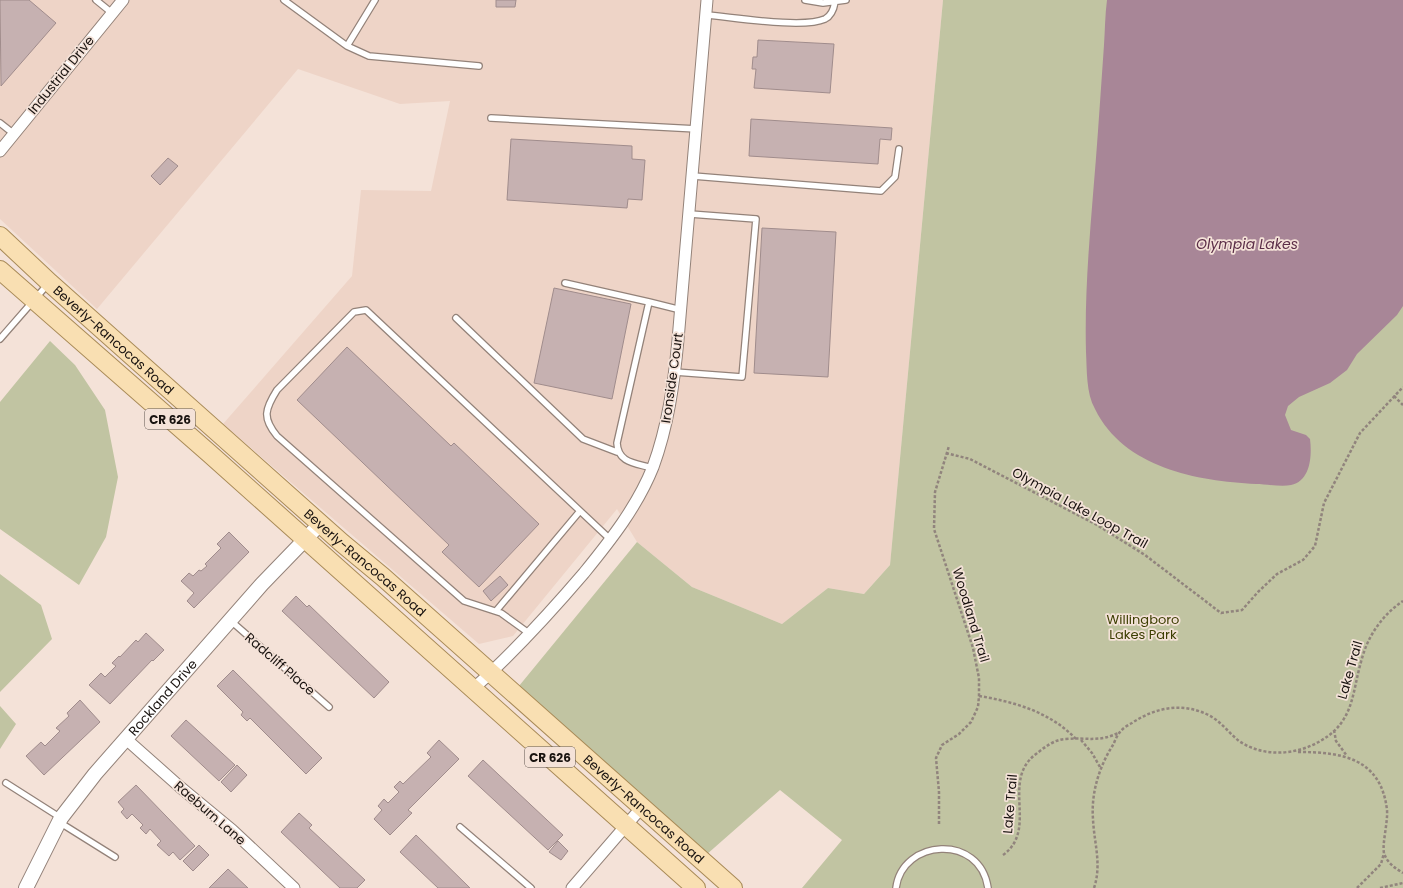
<svg xmlns="http://www.w3.org/2000/svg" width="1403" height="888" font-family="Poppins,sans-serif">
<style>
.built{fill:#eed4c7}
.green{fill:#c1c4a2}
.water{fill:#a88697}
.building{fill:#c6b1b1;stroke:#a08c8c}
.lines{fill:none;stroke-linecap:round;stroke-linejoin:round}
.service-casing{stroke:#938279;stroke-width:8}
.minor-casing{stroke:#938279;stroke-width:13}
.tertiary-casing{stroke:#938279;stroke-width:16}
.primary-casing{stroke:#a88a57;stroke-width:20}
.path{stroke:#91847d;stroke-width:2.5;stroke-dasharray:3 2;stroke-linecap:butt}
.service{stroke:#fff;stroke-width:5.5}
.minor{stroke:#fff;stroke-width:11}
.tertiary{stroke:#fff;stroke-width:14}
.primary{stroke:#f9dfb2;stroke-width:18}
.labels{text-anchor:middle;dominant-baseline:central;stroke-width:3.5;stroke-linejoin:round;paint-order:stroke}
.shield{fill:#f4e2d8;stroke:#5a504b;stroke-width:1}
.shield-label{font-size:12px;font-weight:bold;fill:#18120f}
.street-label{font-size:13px;fill:#18120f;stroke:#f4e2d8}
.park-label{font-size:13px;fill:#3c3e02;stroke:#f4e2d8}
.water-label{font-size:14px;font-style:italic;fill:#5c2e48;stroke:#f4e2d8}
</style>
<rect width="100%" height="100%" fill="#f4e2d8"/>
<path class="built" d="M0,0h943l-53,565 -26,29 -36,-6 -46,36 -90,-37 -55,-45 -20,-33 -104,127 -34,8 -256,-220 129,-148 9,-86 70,1 19,-90 -50,3 -102,-35 -201,240 -97,-90z"/>
<path class="green" d="M943,0h460v888h-601l40,-48 -62,-50 -74,65 -187,-169 118,-144 55,45 90,37 46,-36 36,6 26,-29z
M50,341l25,24 30,45 13,67 -12,60 -27,48 -79,-56v-127z
M0,574l41,31 11,34 -52,53z
M0,706l16,18 -16,25z"/>
<path class="water" d="M1107,0h296v306l-6,9 -40,39 -10,16 -17,13 -31,14 -11,9 -3,9 6,15 15,5 4,4c2,16 1,42 -19,46 -10,2 -25,-1 -35,-1 -59,-3 -132,-16 -161,-75 -9,-16 -8,-39 -9,-57 -2,-74 7,-148 12,-221 2,-29 4,-57 6,-86 1,-15 1,-30 3,-45z"/>
<path class="building" d="M0,0h29l27,23 -55,63z
M496,0h20l-1,7h-19z
M758,40l76,4 -4,49 -76,-5 2,-19h-4l1,-12h4z
M751,119l141,9 -1,12 -11,-1 -2,25 -129,-8z
M511,139l121,7v13l13,1 -3,40 -14,-1 -1,9 -120,-8z
M168,158l10,8 -18,19 -9,-9z
M762,228l74,4 -8,145 -74,-4z
M554,288l77,16 -19,95 -78,-16z
M347,347l104,99 3,-3 85,81 -60,63 -37,-35 7,-7 -152,-145z
M229,532l20,20 -55,56 -7,-7 7,-8 -13,-12 8,-8 4,3 6,-6 2,1 6,-5 -2,-2 16,-16 -4,-4z
M500,576l8,9 -17,16 -8,-10z
M296,596l11,11 2,-2 80,77 -15,16 -92,-87z
M146,633l18,17 -11,11 -1,-1 -42,44 -21,-19 12,-12 4,4 11,-11 -4,-3 7,-7 1,1 16,-17 2,2z
M233,670l89,88 -16,16 -56,-56 -3,3 -6,-6 2,-3 -26,-26z
M80,700l20,22 -56,53 -18,-19 15,-14 4,4 15,-15 -4,-3 13,-12 -2,-3z
M186,720l49,45 -16,16 -48,-45z
M439,740l20,19 -51,51 4,3 -22,22 -16,-16 8,-9 -4,-4 6,-7 4,4 11,-11 -5,-5 6,-6 3,3 28,-27 -4,-4z
M483,760l80,75 -15,15 -80,-74z
M237,765l10,10 -16,17 -10,-10z
M136,785l59,61 -15,14 -7,-8 -4,4 -12,-11 4,-4 -11,-12 -4,5 -6,-6 3,-3 -11,-11 -5,5 -6,-7 3,-3 -6,-7z
M299,813l13,12 -3,3 56,52 -8,8h-17l-59,-56z
M416,835l54,53h-32l-38,-36z
M558,841l10,10 -7,9 -12,-8z
M199,845l10,10 -16,16 -10,-10z
M228,869l20,19h-39z"/>
<g class="lines">
<defs>
<path id="service" d="M96,0l16,13
M284,0l63,46 28,-46
M805,0l18,3 23,-3
M706,15c26,2 97,14 119,4 6,-3 9,-11 10,-17
M347,46l22,10 110,10
M491,118l206,11
M0,123l14,11
M693,176l188,15 14,-14 4,-28
M565,283l84,19
M456,318l127,121 34,13
M0,339l48,-55
M675,372l67,5 14,-158 -66,-5
M652,468c-17,-5 -34,-5 -35,-25l32,-141 32,8
M496,611l84,-100
M231,621l98,86
M530,634l-29,-21 -37,-12 -187,-165c-15,-18 -12,-27 0,-46l77,-78 12,-2 245,230
M6,783l55,35
M59,822l56,35
M460,827l71,61
M896,888c6,-49 84,-55 92,0"/>
<path id="minor" d="M0,151l123,-151
M473,689c40,-36 76,-75 111,-116 26,-32 53,-66 69,-106 15,-41 21,-84 25,-127l29,-340
M126,739l54,48 52,43 62,58
M572,888l70,-81"/>
<g id="tertiary">
<path id="s1" d="M26,888l35,-70 34,-44 167,-190 59,-61"/>
</g>
<g id="primary">
<path id="s2" d="M0,236l50,47 292,260 41,34 350,311"/>
<path d="M0,270l210,184 486,434"/>
</g>
</defs>
<use href="#service" class="service-casing"/>
<use href="#minor" class="minor-casing"/>
<use href="#tertiary" class="tertiary-casing"/>
<use href="#primary" class="primary-casing"/>
<path class="path" d="M1394,396l9,9
M946,453l24,6 127,66 48,30 76,58 21,-3 16,-18 19,-18 26,-14 12,-14 9,-43 36,-70 43,-46
M979,696c36,6 71,16 97,43
M1334,730l2,11 11,15
M1081,740l11,13 8,14
M1298,752c44,0 83,6 89,58 1,12 -5,34 -3,43 3,10 11,15 19,20
M939,824v-32l-3,-34 6,-13 17,-11 12,-12 7,-15 1,-11v-18l-6,-30 -39,-119 1,-37 14,-46
M1003,855c36,-26 -3,-74 33,-101 9,-7 19,-15 30,-15 21,-2 33,4 54,-7
M1094,888c8,-24 0,-45 -1,-69 -2,-26 6,-52 20,-74 2,-4 4,-10 7,-13 3,-4 8,-7 12,-9 25,-17 54,-21 80,-6 10,6 18,17 27,24 25,17 59,14 83,-1 32,-19 30,-47 39,-78 6,-25 21,-47 42,-61
M1357,888l24,-24 3,-11
M1380,888l23,-5"/>
<use href="#service" class="service"/>
<use href="#minor" class="minor"/>
<use href="#tertiary" class="tertiary"/>
<use href="#primary" class="primary"/>
</g>
<g class="labels">
<g class="shield">
<rect x="145" y="409" width="50" height="20" rx="3"/>
<rect x="525" y="747" width="50" height="20" rx="3"/>
</g>
<g class="shield-label">
<text x="170" y="419">CR 626</text>
<text x="550" y="757">CR 626</text>
</g>
<g class="street-label">
<text transform="translate(61 75) rotate(-51)">Industrial Drive</text>
<text stroke="none"><textPath href="#s2" startOffset="154">Beverly-Rancocas Road</textPath></text>
<text transform="translate(672 378) rotate(-82)">Ironside Court</text>
<text transform="translate(1080 508) rotate(29)">Olympia Lake Loop Trail</text>
<text stroke="none"><textPath href="#s2" startOffset="490">Beverly-Rancocas Road</textPath></text>
<text transform="translate(971 615) rotate(73)">Woodland Trail</text>
<text transform="translate(280 664) rotate(41)">Radcliff Place</text>
<text transform="translate(1350 670) rotate(-74)">Lake Trail</text>
<text stroke="none"><textPath href="#s1" startOffset="236">Rockland Drive</textPath></text>
<text transform="translate(1010 804) rotate(-85)">Lake Trail</text>
<text stroke="none"><textPath href="#s2" startOffset="862">Beverly-Rancocas Road</textPath></text>
<text transform="translate(210 813) rotate(41)">Raeburn Lane</text>
</g>
<g class="park-label">
<text x="1143" y="619">Willingboro<tspan x="1143" dy="15">Lakes Park</tspan></text>
</g>
<g class="water-label">
<text x="1247" y="244">Olympia Lakes</text>
</g>
</g>
</svg>
